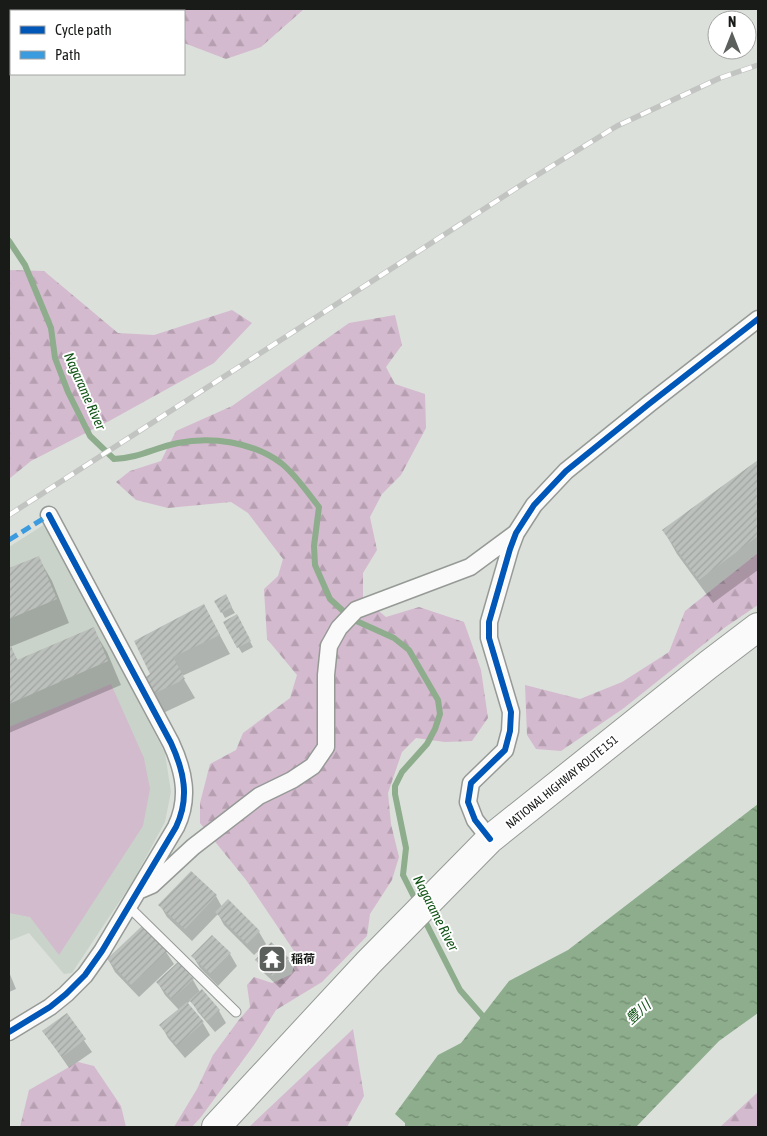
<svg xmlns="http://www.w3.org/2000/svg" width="767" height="1136" font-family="'Asap Condensed','Noto Sans JP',sans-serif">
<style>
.built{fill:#cad3ca}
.forest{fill:url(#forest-firs)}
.garden{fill:#d2bbcd}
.water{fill:url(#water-ripples)}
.shadow{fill:#0003}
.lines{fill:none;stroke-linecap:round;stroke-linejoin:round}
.stream{stroke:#8dad8c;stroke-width:6}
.building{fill:url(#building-hatch)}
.service-casing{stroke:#969a96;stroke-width:11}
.minor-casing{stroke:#969a96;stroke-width:19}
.trunk-casing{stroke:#969a96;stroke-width:30}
.service{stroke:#fafafa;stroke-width:9}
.minor{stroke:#fafafa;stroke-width:16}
.trunk{stroke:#fafafa;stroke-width:28}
.rail-casing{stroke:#c2c4c2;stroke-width:5.5}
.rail{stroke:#fff;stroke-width:4;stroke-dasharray:11;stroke-linecap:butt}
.quiet{stroke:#3b9bdf;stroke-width:5;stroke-dasharray:10 5;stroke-linecap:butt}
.cycleway-casing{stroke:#fff;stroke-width:9}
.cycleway{stroke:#0057b8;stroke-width:6}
.labels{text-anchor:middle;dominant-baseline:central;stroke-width:4;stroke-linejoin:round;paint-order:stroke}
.street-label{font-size:12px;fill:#181b18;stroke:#fff}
.poi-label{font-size:12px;font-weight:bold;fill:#181b18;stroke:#fff;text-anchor:start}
.water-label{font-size:14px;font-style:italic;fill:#125417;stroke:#fff}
</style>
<defs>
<pattern id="forest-firs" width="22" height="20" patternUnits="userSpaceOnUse" patternTransform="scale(1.25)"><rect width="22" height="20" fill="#d4bace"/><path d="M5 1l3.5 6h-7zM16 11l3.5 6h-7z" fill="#b59fb0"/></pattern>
<pattern id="water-ripples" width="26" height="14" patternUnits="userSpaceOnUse" patternTransform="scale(1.25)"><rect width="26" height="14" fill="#8dad8c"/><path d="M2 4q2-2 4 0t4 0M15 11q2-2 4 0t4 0" fill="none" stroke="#728c71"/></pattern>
<pattern id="building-hatch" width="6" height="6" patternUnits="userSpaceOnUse" patternTransform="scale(1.25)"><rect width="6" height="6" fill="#bcc0bc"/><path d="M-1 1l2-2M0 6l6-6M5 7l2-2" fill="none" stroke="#a1a4a1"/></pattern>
</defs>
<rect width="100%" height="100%" fill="#dbe0db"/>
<path class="built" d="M45,524l120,229 6,39 -6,30 -32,59 -61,92 -8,1 -35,-41 -20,8v-394z"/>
<path class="forest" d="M9,9h295l-43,38 -35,12 -42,-16v-32h-173v28l-2,1z
M9,270l35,1 74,62 36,2 78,-25 20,13 -38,40 -103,57 -80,41 -22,18z
M395,315l7,30 -16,22 9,17 30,10 1,34 -25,47 -19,19 -12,23 7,33 -14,23v25l23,19 33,-10 45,15 17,48 7,48 -16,23 -27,1 -29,-4 -14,14 -14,41 3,31 8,33 -7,23 -22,34 -3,22 -45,46 -46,28 -22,35 -53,72 -9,10h-18l23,-38 16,-34 25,-34 12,-14 -3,-22 7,-8 18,6 20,-9 4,-20 -50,-74 -46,-57v-20l10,-39 26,-14 7,-17 47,-35 7,-23 -30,-36 -3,-50 14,-13 5,-17 -35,-46 -17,-11 -63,6 -32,-8 -20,-18 14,-11 31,-10 15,-30 56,-25 117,-83z
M758,553v52l-34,23 -100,80 -63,43 -25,-2 -9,-14 -2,-50 55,14 42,-17 47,-30 16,-41z
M353,1029l11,67 -17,31h-98z
M78,1062l16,4 27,40 5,21h-106l9,-37z
M758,1092v35h-38z"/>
<path class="garden" d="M111,684l33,74 6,31 -7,37 -84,129 -29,-38 -21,-4v-186z"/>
<path class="water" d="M758,804v209l-39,28 -83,86h-231v-4l-10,-9 43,-59 23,-12 48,-62 59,-31z"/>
<path class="shadow" d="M758,461v109l-45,33 -36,-49 -13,-23z
M38,557l14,24 17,42 -59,24 8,14 75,-32 14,23 14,33 -112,48v-163z
M225,596l10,17 -10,5 -9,-17z
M204,606l26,48 -48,22 13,22 -34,16 -19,-34 10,-6z
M236,616l17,31 -11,6 -18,-30z
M191,872l25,24 6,11 37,25 7,12 -12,11 -30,-30 -6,-11 -26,27 -25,-24 -7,-12z
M166,952l8,12 -35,33 -24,-25 -7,-13z
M230,954l7,12 -19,20 -18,-18 -7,-12z
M288,959l7,12 -15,17 -16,-15 -7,-13z
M178,964l15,16 7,12 2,-1 17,20 7,12 -11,9 -17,-20 -7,-12 -4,4 16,19 7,12 -25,23 -17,-20 -7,-13 18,-15 -14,-15 -7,-12z
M9,972l7,17 -7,3z
M66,1015l26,37 -23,16 -25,-36z"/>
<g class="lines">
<path class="stream" d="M9,241l16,24 26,63 4,30 13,34 22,44 24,23c25,-1 40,-11 64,-16 33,-7 75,-1 103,20 15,12 26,29 38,44l-5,39 1,19 15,34 22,20 42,19 15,12 29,50 2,14 -5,15 -8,15 -25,28 -7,14v8l11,54 -3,27 14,28
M423,917l37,73 27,31"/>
</g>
<path class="building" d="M758,460v76l-59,44 -37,-50z
M39,556l18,43 -48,20v-51z
M226,594l6,13 -11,6 -7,-12z
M204,604l16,31 -47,22 12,22 -36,17 -8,-16 9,-6 -16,-33z
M237,614l14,27 -14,7 -14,-26z
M94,627l14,34 -99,43v-57l2,-1 6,14z
M191,871l26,24 -32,34 -27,-24z
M228,899l32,32 -13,13 -32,-32z
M143,925l25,26 -37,34 -24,-26z
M212,935l19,18 -20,21 -20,-18z
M271,942l18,16 -17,18 -17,-16z
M178,962l16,17 -22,20 -16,-17z
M202,989l18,21 -13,11 -18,-21z
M187,1002l17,20 -27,24 -18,-21z
M67,1013l19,26 -24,18 -20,-26z"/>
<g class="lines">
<defs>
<path id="service" d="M129,907l107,105"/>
<path id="minor" d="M490,839l-15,-19 -7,-18 3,-19 34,-33 5,-19 1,-19 -22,-74v-16l21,-73 6,-16 18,-28 32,-34 83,-67 109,-85
M138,891l14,-6 41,-38 66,-51 33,-16 21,-14 13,-19v-72l3,-29 10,-18 17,-18 114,-43 46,-34
M9,1032l41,-25 16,-13 19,-19 17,-24 74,-124c14,-29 8,-56 -5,-84l-122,-228"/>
<path id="trunk" d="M216,1127l153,-165 121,-123 218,-174 50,-38"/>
</defs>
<use href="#service" class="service-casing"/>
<use href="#minor" class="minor-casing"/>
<use href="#trunk" class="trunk-casing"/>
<use href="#service" class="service"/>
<use href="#minor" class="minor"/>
<use href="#trunk" class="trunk"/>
<defs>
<path id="rail" d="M9,515l517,-333 91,-56 103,-48 38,-13"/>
</defs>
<use href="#rail" class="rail-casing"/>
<use href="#rail" class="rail"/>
<path class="quiet" d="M9,540l40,-25"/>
<defs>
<path id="cycleway" d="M490,839l-15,-19 -7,-18 3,-19 34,-33 5,-19 1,-19 -22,-74v-16l21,-73 6,-16 18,-28 32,-34 83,-67 109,-85
M9,1032l41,-25 16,-13 19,-19 17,-24 74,-124c14,-29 8,-56 -5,-84l-122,-228"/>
</defs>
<use href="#cycleway" class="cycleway-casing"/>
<use href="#cycleway" class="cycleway"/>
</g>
<defs>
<symbol id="temple-square" viewBox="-11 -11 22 22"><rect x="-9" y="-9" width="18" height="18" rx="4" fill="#5c605c" stroke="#fff"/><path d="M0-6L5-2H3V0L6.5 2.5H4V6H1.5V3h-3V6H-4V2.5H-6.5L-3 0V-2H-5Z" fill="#fff"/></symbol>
</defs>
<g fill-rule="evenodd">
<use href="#temple-square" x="256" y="943" width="32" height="32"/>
</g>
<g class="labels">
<g class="street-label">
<text transform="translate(562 782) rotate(-39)">NATIONAL HIGHWAY ROUTE 151</text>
</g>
<g class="poi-label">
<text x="291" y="959">稲荷</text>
</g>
<g class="water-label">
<text transform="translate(85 391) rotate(66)">Nagarame River</text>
<text transform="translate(436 913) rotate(63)">Nagarame River</text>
<text transform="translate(638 1012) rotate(-42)">豊川</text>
</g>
</g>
<rect width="767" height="1136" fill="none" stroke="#181b18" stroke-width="20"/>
<rect x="10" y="10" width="175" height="65" fill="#ffffff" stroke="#a3a4a3"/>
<rect x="20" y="26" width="25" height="8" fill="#0057b8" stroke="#a3a4a3"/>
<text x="55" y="35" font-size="15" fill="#181b18">Cycle path</text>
<rect x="20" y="51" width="25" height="8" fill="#3b9bdf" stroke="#a3a4a3"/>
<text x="55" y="60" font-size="15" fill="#181b18">Path</text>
<g transform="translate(732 35)"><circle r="24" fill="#ffffff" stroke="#a3a4a3"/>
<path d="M0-4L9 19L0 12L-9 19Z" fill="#5c605c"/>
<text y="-8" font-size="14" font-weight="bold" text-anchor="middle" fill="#181b18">N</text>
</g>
</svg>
